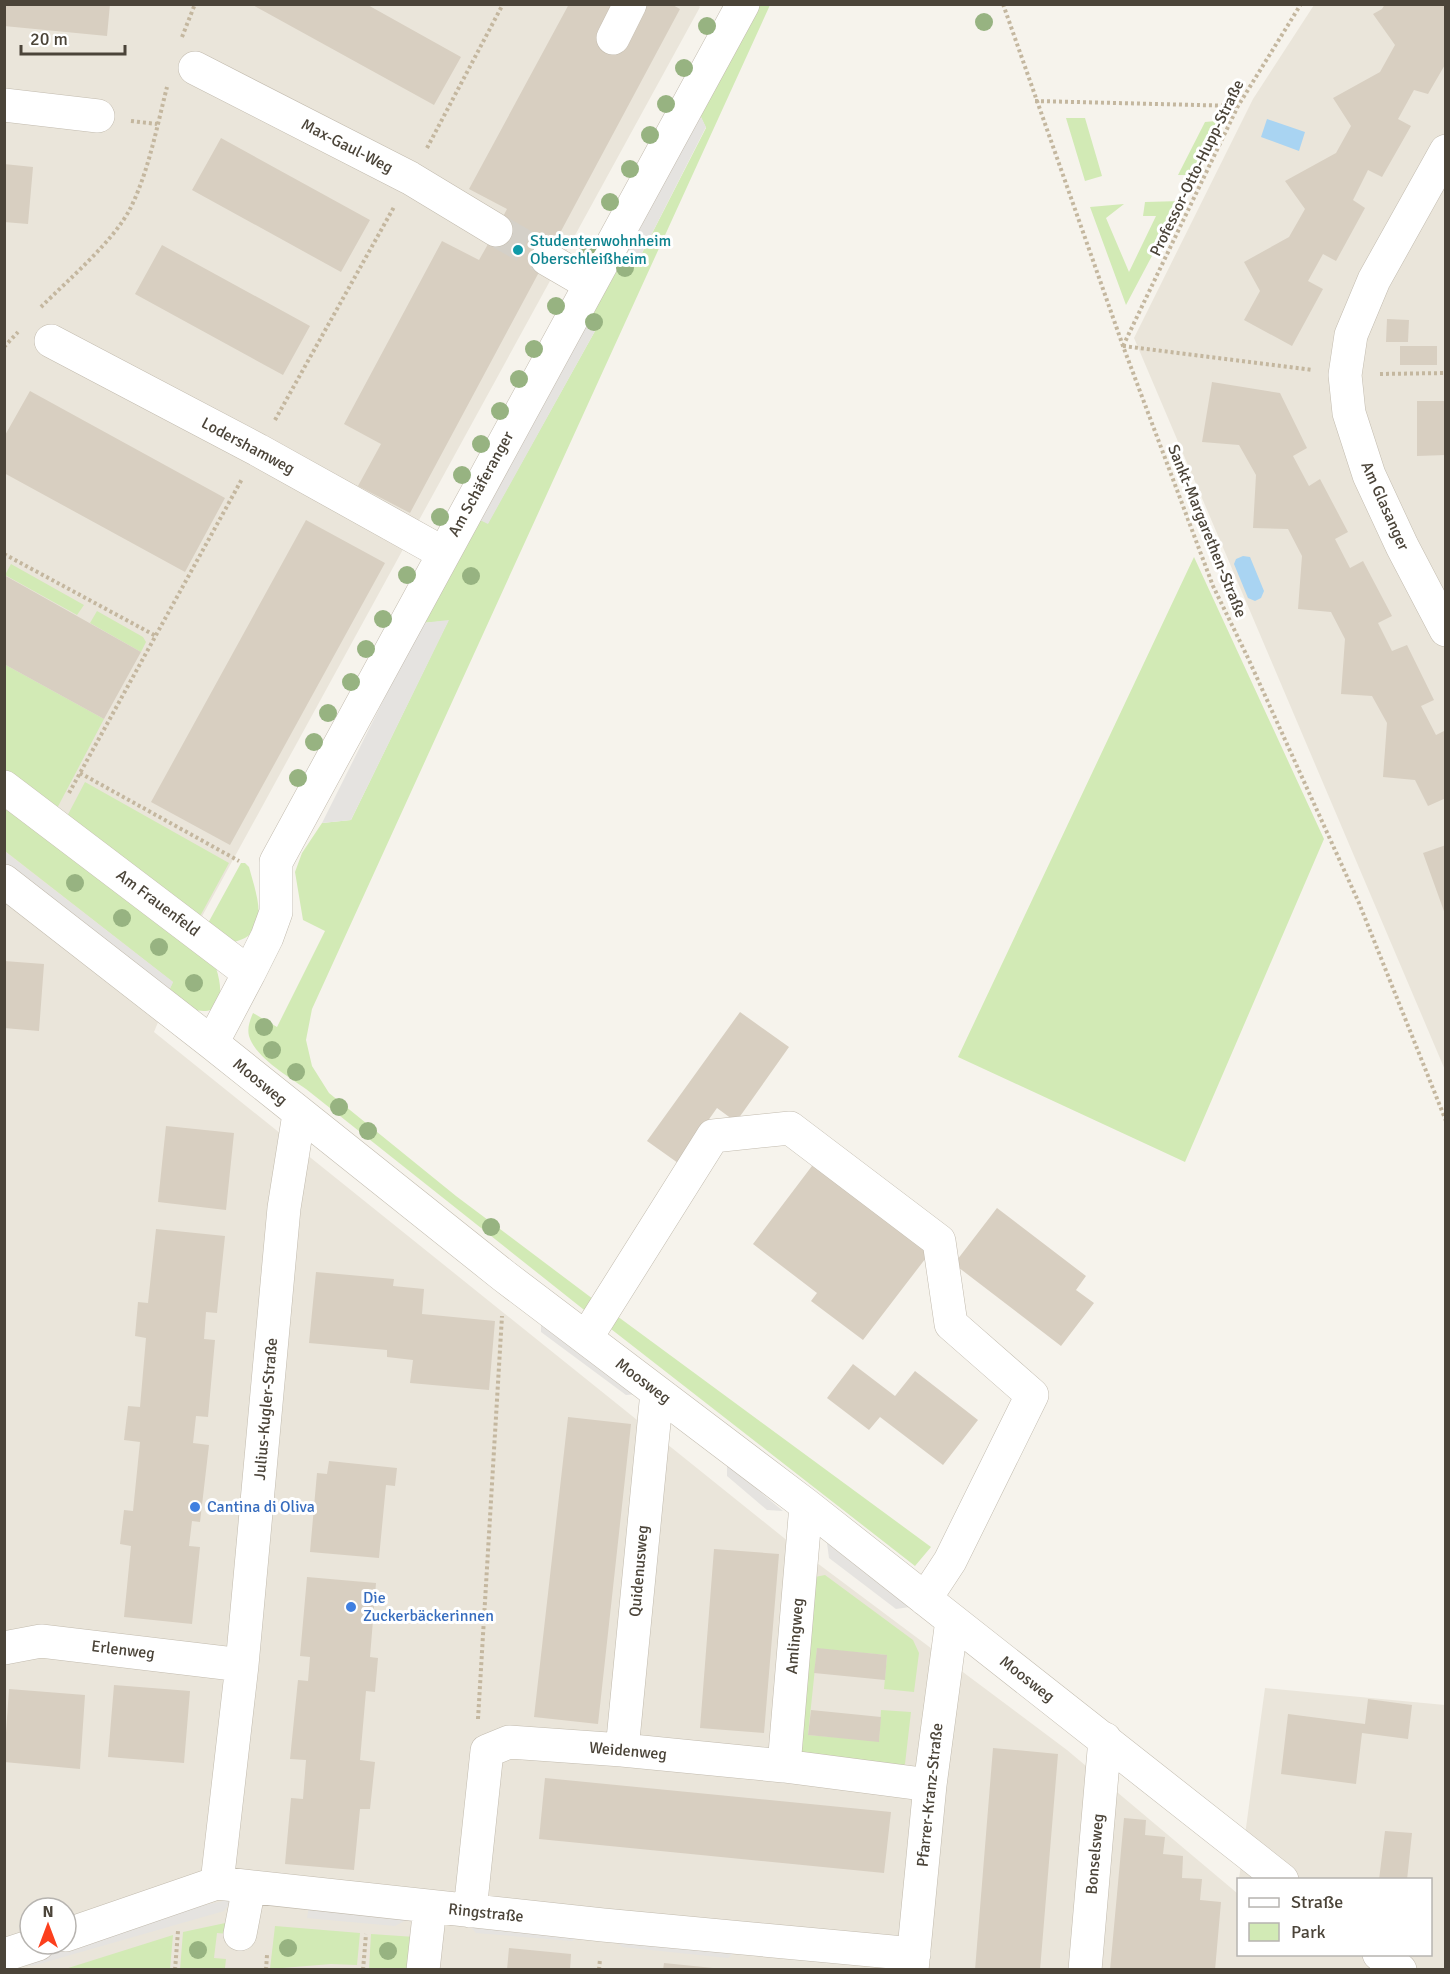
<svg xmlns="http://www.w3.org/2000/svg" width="1450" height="1974" font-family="Signika,sans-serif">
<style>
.residential{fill:#eae5da;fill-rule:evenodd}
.green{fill:#d2eab5}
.parking{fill:#e5e3e0}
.water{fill:#a9d4f2}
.building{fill:#d8cfc1}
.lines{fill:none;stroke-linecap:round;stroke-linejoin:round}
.minor-tunnel{stroke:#d4d0c8;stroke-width:33;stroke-dasharray:33 16;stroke-linecap:butt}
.minor-casing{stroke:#c2bbae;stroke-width:34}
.path{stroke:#c4b79f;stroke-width:4;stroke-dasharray:3 3;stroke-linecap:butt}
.minor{stroke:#fff;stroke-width:33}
.tree{fill:#97b381}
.culture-dot{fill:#0f9aa8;stroke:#fff;stroke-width:2}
.shop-dot{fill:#3f7fe0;stroke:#fff;stroke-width:2}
.labels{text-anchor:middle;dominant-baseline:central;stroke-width:6;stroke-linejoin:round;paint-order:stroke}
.street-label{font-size:16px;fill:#4b4439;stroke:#fff}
.culture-label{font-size:16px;fill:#0d838f;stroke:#fff;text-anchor:start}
.shop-label{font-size:16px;fill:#366cbe;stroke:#fff;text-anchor:start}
</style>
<rect width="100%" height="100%" fill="#f6f3ec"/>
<path class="residential" d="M5,5h693l2,2 -500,913 -46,112 635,510 278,208 170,143 1,-9v70h192v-74l-191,-1 26,-191 180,17v264l-1440,1zM30,1908h36v36h-36z
M1314,5h131v1065l-311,-732 119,-239z"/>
<path class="green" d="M757,5h13l-458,1004 -6,31 6,26 17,27 127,103 141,106 -9,11 -282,-224c-17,-12 -51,-32 -57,-53 -2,-8 1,-16 4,-23l24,14 48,-96 -22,-11 -8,-48 7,-19 20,-30 29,-3 97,-199 -26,2 56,-104 10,4 107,-192 -10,-5 39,-68 17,-3 65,-127 -6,-13z
M1066,118h19l17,58 -17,5z
M1226,120l-31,55h-17l27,-53z
M1181,201l-55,104 -36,-98 34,-3 -18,14 23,54 27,-56h-13l2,-14z
M1194,557l130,282 -139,323 -227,-105z
M11,564l73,41 -7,10 -72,-40z
M97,611l46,26 3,5 -5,10 -51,-29z
M4,664l100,55 -51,97 -48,-37z
M85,782l144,81 -31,57 -135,-96z
M4,800l212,168c7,21 9,51 -24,41 -8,-2 -18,-10 -25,-14l6,-13 -168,-131z
M241,863h4l4,4c7,27 24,67 -16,75l-26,-17z
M617,1316l314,231 -16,19 -304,-237z
M825,1575l88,65 6,13 -5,39 -30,-3 3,-34 -70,-6 -9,86 71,6 2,-31 30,2 -6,52 -7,6 -93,-8 -11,-20 21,-165z
M230,1922l-1,12 -12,-1 -3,25 12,1 -1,9 -45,2 3,-38z
M275,1926l85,7 -3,32 -26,-1 -61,5z
M371,1934l44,3 -3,32h-43z
M173,1935l-3,34h-105z"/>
<path class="parking" d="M700,115l6,12 -65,128 -17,3z
M585,326l10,5 -107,193 -10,-5z
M449,620l-98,200 -29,3 100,-200z
M4,851l169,131 -6,13 -162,-126z
M541,1318l98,76 -13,1 -85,-63z
M727,1464l56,47 -16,-1 -40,-34z
M827,1543l83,64 -14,2 -67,-51z
M233,1899l-9,12 -192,55 -12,-5 171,-53z
M309,1907l103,10 -17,9 -88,-8z
M466,1922l119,10 -13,9 -96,-8z
M612,1937l126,12 -10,9 -106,-11z"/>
<path class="water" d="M1267,119l38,13 -6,19 -38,-14z
M1243,556l7,1 14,34 -3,7 -6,3 -7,-3 -14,-34 2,-5z"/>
<path class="building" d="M4,4h106l-3,32 -103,-10z
M251,4h115l95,53 -27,48z
M569,4h102l9,5 -270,504 -52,-27 23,-42 -37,-20 98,-183 37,19 17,-30 11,-21 -38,-20z
M1385,4h61l-2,33 2,26 -18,31 -14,-4 -16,29 13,7 -29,51 -14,-7 -15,30 12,8 -29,53 -13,-7 -15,27 15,8 -31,57 -48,-26 16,-29 -16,-29 45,-25 16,-28 -20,-28 51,-28 15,-27 -18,-28 47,-26 15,-27 -22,-31 9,-5z
M221,138l149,82 -29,52 -149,-82z
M4,164l29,3 -5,57 -24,-2z
M162,245l148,81 -27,49 -148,-81z
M1387,319l22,1 -1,22h-22z
M1400,346h37v19h-37z
M1212,382l68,11 27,55 -14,8 16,30 11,-7 28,53 -13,7 15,29 13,-7 29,55 -14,7 14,28 15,-6 27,55 -13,6 15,29 10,-5v68l-18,8 -13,-26 -32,-3 4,-54 -15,-27 -31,-2 4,-55 -14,-27 -33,-3 4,-53 -14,-27 -35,-1 3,-53 -17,-30 -37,-3z
M30,391l195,107 -40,74 -181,-99v-36z
M1417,401h29v54l-29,1z
M306,520l79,43 -155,282 -79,-43z
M4,575l137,77 -37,67 -100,-55z
M1446,845v69h-1l-22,-61z
M4,961l40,3 -5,67 -35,-3z
M740,1012l49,35 -53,75 -19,-14 -39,55 -31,-22z
M166,1126l68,7 -8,77 -68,-8z
M815,1162l117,88 -69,90 -52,-39 6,-8 -64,-49z
M997,1208l89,68 -10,14 18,13 -33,43 -107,-82z
M156,1229l69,7 -8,77 -11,-1 -2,27 11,1 -7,77 -12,-1 -3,27 16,2 -9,77 -8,-1 -3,25 11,1 -8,77 -68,-7 7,-71 -11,-2 4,-34 9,1 7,-69 -16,-2 4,-34 12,1 6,-69 -11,-2 3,-34 10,1z
M316,1272l78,7 -1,7 31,3 -2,25 73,7 -6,69 -79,-7 3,-23 -26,-3v-7l-78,-7z
M853,1364l42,32 20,-25 63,49 -35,45 -63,-48 -11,13 -42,-32z
M568,1417l63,7 -33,300 -64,-7z
M329,1461l68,7 -2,18 -9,-1 -7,73 -69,-6 7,-79 10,1z
M714,1549l65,5 -15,179 -64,-5z
M307,1577l69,6 -6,74 8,1 -3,34 -9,-1 -6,69 15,2 -5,47h-10l-6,61 -69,-6 6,-66 12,1 3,-39 -16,-1 8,-79 10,1 2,-24 -10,-1z
M817,1648l70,7 -2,25 -71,-7z
M114,1685l76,6 -6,72 -76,-6z
M9,1689l76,6 -5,74 -76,-7z
M1368,1699l44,6 -4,34 -46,-6 -6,51 -75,-10 7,-60 77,10z
M811,1710l70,7 -2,25 -71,-7z
M993,1748l65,6 -18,216h-65z
M545,1778l346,34 -7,61 -345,-34z
M1124,1818l22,2 -1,15 20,2 -2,17 20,2 -1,22 20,1 -2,21 21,2 -6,68h-105z
M1385,1831l27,2 -5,47h-28z
M509,1948l62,6 -1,16h-63z
M664,1963l49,5v2h-50z"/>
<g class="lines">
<path class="minor-tunnel" d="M496,230l51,29"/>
<defs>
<path id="minor" d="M613,38l17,-34
M195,68l215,110 86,52
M4,105l94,11
M1446,151l-72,129 -23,55 -6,40 4,38 20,62 33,71 44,84
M547,259l43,25
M51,341l207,109 185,103
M4,787l245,186 -37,70
M4,881l208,162 292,233 302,229 476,375
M249,973l18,-36 9,-25v-50l467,-858
M586,1338l127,-202 77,-8 149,113 12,83 81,71 -82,166 -25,38
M4,1648l37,-7 201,24
M622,1750l35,-358
M784,1766l22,-261
M217,1883l25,-218 42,-457 15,-94
M470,1911l17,-160 22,-9 113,8 162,16 146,19
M240,1934l9,-47
M66,1935l151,-52 386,42 311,29
M1379,1954l21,16
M4,1955l34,-11
M423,1970l7,-63
M912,1970l18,-185 22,-165
M1085,1970l20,-231"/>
</defs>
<use href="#minor" class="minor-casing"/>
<path class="path" d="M1003,4l120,342 90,240 35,72 111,245 87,218
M182,37l13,-33
M1035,101l203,5
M131,121l26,3
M427,148l76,-144
M41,307c27,-27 74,-67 90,-100 18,-37 26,-81 36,-120
M1123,346l115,-240 63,-102
M1123,346l190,24
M4,347l14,-15
M1380,374l66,-1
M275,420l119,-213
M4,554l152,82
M80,773l159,88
M69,793l173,-314
M478,1719l24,-403
M175,1970l3,-39
M266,1970l1,-15
M363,1970l3,-36
M599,1970l1,-11"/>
<use href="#minor" class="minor"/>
</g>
<g class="tree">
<circle cx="984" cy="22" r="9"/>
<circle cx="707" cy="26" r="9"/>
<circle cx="684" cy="68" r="9"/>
<circle cx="666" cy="104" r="9"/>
<circle cx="650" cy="135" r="9"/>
<circle cx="630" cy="169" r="9"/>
<circle cx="610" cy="202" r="9"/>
<circle cx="588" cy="246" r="9"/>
<circle cx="625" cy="268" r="9"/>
<circle cx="556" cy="306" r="9"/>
<circle cx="594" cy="322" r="9"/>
<circle cx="534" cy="349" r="9"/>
<circle cx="519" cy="379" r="9"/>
<circle cx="500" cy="411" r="9"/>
<circle cx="481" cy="444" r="9"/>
<circle cx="462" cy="475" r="9"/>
<circle cx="440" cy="517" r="9"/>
<circle cx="407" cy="575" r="9"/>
<circle cx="471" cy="576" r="9"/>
<circle cx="383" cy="619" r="9"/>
<circle cx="366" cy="649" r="9"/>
<circle cx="351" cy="682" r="9"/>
<circle cx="328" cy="713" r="9"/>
<circle cx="314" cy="742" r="9"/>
<circle cx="298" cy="778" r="9"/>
<circle cx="75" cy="883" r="9"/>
<circle cx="122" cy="918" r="9"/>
<circle cx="159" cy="947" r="9"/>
<circle cx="194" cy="983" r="9"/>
<circle cx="264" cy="1027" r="9"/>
<circle cx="272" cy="1050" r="9"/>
<circle cx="296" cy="1072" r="9"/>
<circle cx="339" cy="1107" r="9"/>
<circle cx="368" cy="1131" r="9"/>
<circle cx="491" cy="1227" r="9"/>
<circle cx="288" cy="1948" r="9"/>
<circle cx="198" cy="1950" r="9"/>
<circle cx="388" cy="1951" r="9"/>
</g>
<circle class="culture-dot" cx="518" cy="250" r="6"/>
<g class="shop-dot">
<circle cx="195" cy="1507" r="6"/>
<circle cx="351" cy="1607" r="6"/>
</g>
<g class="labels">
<g class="street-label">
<text transform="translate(347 146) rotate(27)">Max-Gaul-Weg</text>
<text transform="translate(1197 168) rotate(-64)">Professor-Otto-Hupp-Straße</text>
<text transform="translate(248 446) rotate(28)">Lodershamweg</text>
<text transform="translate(481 484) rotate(-61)">Am Schäferanger</text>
<text transform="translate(1385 506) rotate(66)">Am Glasanger</text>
<text transform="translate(1207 531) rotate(68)">Sankt-Margarethen-Straße</text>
<text transform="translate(158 903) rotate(37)">Am Frauenfeld</text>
<text transform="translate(260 1082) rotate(39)">Moosweg</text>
<text transform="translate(643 1381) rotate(37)">Moosweg</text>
<text transform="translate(266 1409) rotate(-85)">Julius-Kugler-Straße</text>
<text transform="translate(639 1571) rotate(-85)">Quidenusweg</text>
<text transform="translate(795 1636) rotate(-85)">Amlingweg</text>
<text transform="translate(123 1650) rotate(7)">Erlenweg</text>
<text transform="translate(1027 1679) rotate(38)">Moosweg</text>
<text transform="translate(628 1751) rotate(5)">Weidenweg</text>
<text transform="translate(930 1795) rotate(-84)">Pfarrer-Kranz-Straße</text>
<text transform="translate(1095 1854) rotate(-85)">Bonselsweg</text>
<text transform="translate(486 1913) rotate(6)">Ringstraße</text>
</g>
<g class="culture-label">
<text x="530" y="241">Studentenwohnheim<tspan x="530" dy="18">Oberschleißheim</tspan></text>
</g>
<g class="shop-label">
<text x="207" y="1507">Cantina di Oliva</text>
<text x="363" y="1598">Die<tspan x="363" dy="18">Zuckerbäckerinnen</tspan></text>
</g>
</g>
<rect width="1450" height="1974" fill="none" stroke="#4b4439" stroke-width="12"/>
<rect x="1237" y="1878" width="195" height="78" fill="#ffffff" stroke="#b7b4b0" stroke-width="1.5"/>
<rect x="1249" y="1898" width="30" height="9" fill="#ffffff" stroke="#b7b4b0" stroke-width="1.5"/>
<text x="1291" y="1908" font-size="18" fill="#4b4439">Straße</text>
<rect x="1249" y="1923" width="30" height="18" fill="#d2eab5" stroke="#b7b4b0" stroke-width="1.5"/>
<text x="1291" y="1938" font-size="18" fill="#4b4439">Park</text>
<g transform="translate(48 1926)"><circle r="28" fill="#ffffff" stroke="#b7b4b0" stroke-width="1.5"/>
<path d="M0-4.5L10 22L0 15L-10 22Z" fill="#fc3f1d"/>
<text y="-9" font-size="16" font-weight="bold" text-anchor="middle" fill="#4b4439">N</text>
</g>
<path d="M21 45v9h104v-9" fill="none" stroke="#4b4439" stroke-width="3"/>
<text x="30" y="45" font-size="18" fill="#4b4439" stroke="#ffffff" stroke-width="4.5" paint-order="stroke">20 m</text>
</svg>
